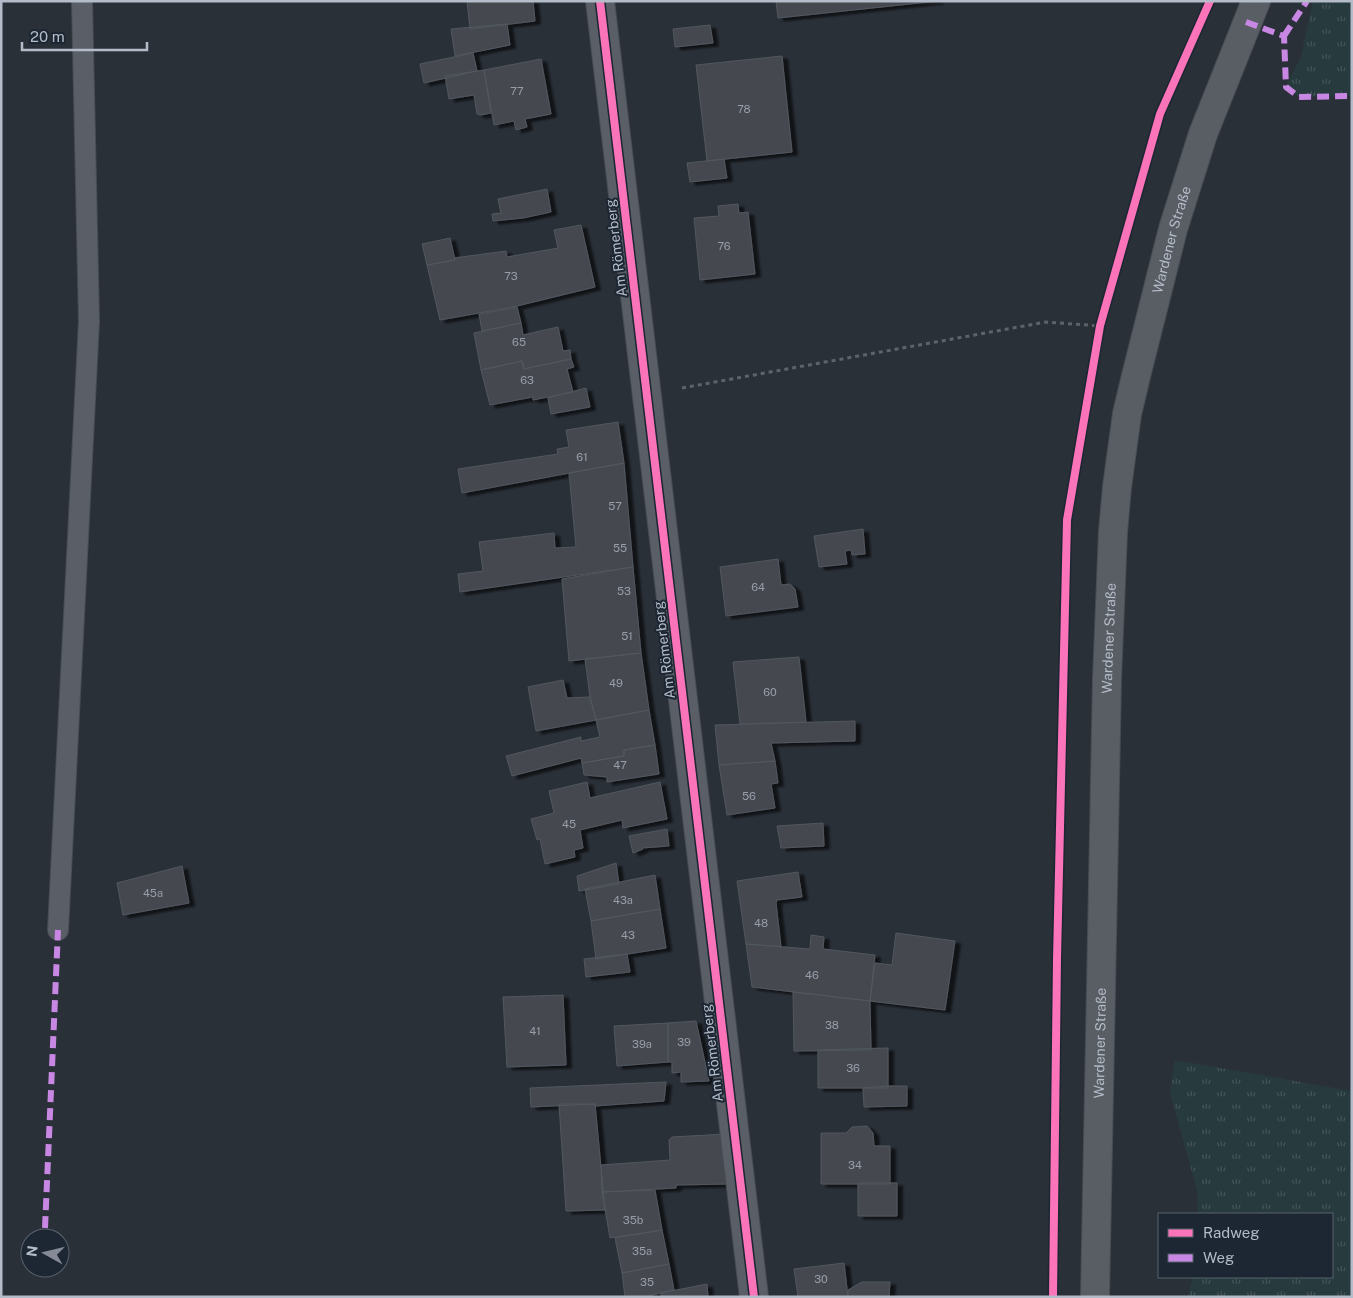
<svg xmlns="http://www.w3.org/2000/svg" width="1353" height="1298" font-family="'Public Sans',sans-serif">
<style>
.grass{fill:url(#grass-tufts)}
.building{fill:#444950;stroke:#52575f;filter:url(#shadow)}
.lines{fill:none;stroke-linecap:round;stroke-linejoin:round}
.lane-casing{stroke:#484c53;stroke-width:22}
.street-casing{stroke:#484c53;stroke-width:30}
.secondary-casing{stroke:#484c53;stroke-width:30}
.path{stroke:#5d636a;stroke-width:3;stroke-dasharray:4 4;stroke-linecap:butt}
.lane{stroke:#5a5e66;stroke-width:20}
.street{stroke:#5a5e66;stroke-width:28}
.secondary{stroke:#595d64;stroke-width:28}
.quiet{stroke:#c787e3;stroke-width:6;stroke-dasharray:12 6;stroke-linecap:butt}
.cycleway-casing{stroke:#1d2633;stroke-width:11}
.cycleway{stroke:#fb73b8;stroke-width:8}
.labels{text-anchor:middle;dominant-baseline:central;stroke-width:4;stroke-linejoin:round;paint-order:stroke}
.number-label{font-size:11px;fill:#989fab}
.street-label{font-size:14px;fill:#b4bcc9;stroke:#1d2633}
</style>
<defs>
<pattern id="grass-tufts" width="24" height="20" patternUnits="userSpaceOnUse" patternTransform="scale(1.25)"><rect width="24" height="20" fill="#273a3e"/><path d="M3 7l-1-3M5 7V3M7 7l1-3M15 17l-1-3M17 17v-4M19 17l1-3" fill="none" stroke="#445559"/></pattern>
<filter id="shadow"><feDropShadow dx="5.5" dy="3" stdDeviation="1" flood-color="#0009"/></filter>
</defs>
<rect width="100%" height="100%" fill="#2a3038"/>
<path class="grass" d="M1313,1h39v95l-53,1 -13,-10 15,-30z
M1175,1060l177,31v206h-164l5,-20h139v-63h-134l-1,-24 -27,-97z"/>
<path class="building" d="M467,1h66l2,20 -65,8z
M776,1h162l-160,17z
M507,24l3,21 -55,11 -4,-27z
M710,25l3,18 -38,4 -2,-18z
M473,53l4,18 -53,12 -4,-19z
M782,56l10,96 -85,9 -11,-96z
M541,59l10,55 -26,5 2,8 -11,3 -2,-9 -20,4 -10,-55z
M484,70l7,43 -10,2 -4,-1 -3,-19 -25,4 -4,-23z
M724,159l3,19 -37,4 -3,-19z
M547,189l4,23 -28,6 -30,3 -1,-7 9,-1 -3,-14z
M738,204l1,9 9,-1 7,62 -55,6 -6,-62 25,-2 -1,-10z
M581,225l14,62 -82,20 -73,13 -13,-55 28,-5 -1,-2 52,-7 1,6 51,-9 -4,-18z
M450,238l5,22 -28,5 -5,-21z
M517,307l4,16 -39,8 -3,-17z
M521,323l2,12 35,-8 5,24 7,-1 1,9 -47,10 -2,-8 -41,9 -7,-37z
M571,359l3,8 -7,2 6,23 -40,8v-3l-43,8 -9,-35 41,-9 2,8z
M586,388l4,19 -39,7 -3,-16z
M618,422l6,41 -162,30 -4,-24 100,-15 -1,-5 12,-2 -3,-17z
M624,463l9,104 -173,25 -2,-18 25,-3 -4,-29 75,-9 1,15 21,-1 -7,-74z
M863,529l2,25 -13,1 -1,-5 -6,1 2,13 -28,3 -5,-31z
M778,559l3,26 9,-1 5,5 3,18 -72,9 -6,-49z
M633,567l8,86 -72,8 -7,-82z
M641,653l8,57 -53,10 -6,-23 -5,-38z
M799,657l7,65 -66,2 -7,-62z
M563,680l4,18 23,-1 6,23 -60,11 -8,-44z
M649,710l6,35 -31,5v6l-42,7 -1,-5 -69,18 -6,-20 75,-19v4l19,-4 -4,-17z
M855,721v20l-84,2 4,18 -56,4 -4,-40z
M655,745l4,29 -52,8v-5l-23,-2 -2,-12 42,-7v-6z
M775,761l3,22 -7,1 4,24 -48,7 -8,-50z
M587,782l3,16 70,-16 7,37 -44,9 -1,-8 -42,10 3,18 -9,2 1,7 -30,7 -5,-25 -3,1 -6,-21 23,-6 -5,-22z
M823,823l1,23 -43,2 -4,-22z
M667,829l2,17 -27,2 1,1 -10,4 -4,-17z
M616,863l3,21 -40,7 -2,-15z
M182,866l7,37 -66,12 -6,-32z
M798,872l4,25 -25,3 -1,3 5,44 -35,-3 -9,-63z
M655,875l5,34 -69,12 -6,-32z
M660,909l6,39 -70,11 -5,-38z
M896,933l59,8 -10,69 -75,-9 5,-38 17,2z
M811,935l13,2 -1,12 52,6 -5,46 -118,-14 -6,-43 64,5z
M627,954l3,18 -44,5 -2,-18z
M793,992l77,9 1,49 -77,1z
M563,995l3,70 -59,2 -4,-70z
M696,1021l13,60 -28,1v-10l-9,1v-11h-4v-39z
M668,1023v39l-51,4 -3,-40z
M888,1048v40h-70v-38z
M666,1082l-2,19 -69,5v-2l-64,3 -1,-19z
M888,1086h19v20l-43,1 -1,-19z
M559,1104h36l10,106 -39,1z
M867,1126l6,7 1,13h16v38h-69v-51h25l6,-6z
M725,1134l4,50 -53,1v3l-74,4 -1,-27 69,-5 -1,-20 3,-3z
M858,1183h39v33h-39z
M655,1190l7,40 -52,8 -8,-46z
M662,1230l7,34 -47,9 -7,-35z
M844,1263l4,34h-50l-4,-28z
M669,1264l5,26 -30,7h-19l-3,-24z
M862,1282h28l-1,15h-41v-7z
M707,1284l1,13h-47v-4z"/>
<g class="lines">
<defs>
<path id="lane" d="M58,930l31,-609 -7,-320"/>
<path id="street" d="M600,1l154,1296"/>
<g id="secondary">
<path id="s1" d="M1095,1297l12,-618 6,-147 4,-45 10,-73 9,-38 37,-147 30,-95 53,-133"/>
</g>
</defs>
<use href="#lane" class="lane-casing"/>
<use href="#street" class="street-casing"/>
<use href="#secondary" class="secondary-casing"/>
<path class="path" d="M682,388l364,-66 54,4"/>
<use href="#lane" class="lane"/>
<use href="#street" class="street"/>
<use href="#secondary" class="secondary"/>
<path class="quiet" d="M1246,22l38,14 2,51 13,10 53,-1
M1284,36l23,-35
M45,1228l13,-298"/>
<defs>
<path id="cycleway" d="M600,1l154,1296
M1053,1297l4,-338 10,-439 33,-194 60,-212 50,-113"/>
</defs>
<use href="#cycleway" class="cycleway-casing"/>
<use href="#cycleway" class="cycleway"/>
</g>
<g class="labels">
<g class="number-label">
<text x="517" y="91">77</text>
<text x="744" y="109">78</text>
<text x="724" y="246">76</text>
<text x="511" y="276">73</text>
<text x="519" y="342">65</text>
<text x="527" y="380">63</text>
<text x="582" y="457">61</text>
<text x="615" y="506">57</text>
<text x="620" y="548">55</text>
<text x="758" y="587">64</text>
<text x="624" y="591">53</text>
<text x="627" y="636">51</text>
<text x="616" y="683">49</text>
<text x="770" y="692">60</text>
<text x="620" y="765">47</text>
<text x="749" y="796">56</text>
<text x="569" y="824">45</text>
<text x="153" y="893">45a</text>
<text x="623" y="900">43a</text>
<text x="761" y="923">48</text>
<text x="628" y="935">43</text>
<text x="812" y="975">46</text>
<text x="832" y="1025">38</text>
<text x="535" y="1031">41</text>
<text x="684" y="1042">39</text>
<text x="642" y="1044">39a</text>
<text x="853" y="1068">36</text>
<text x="855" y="1165">34</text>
<text x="633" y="1220">35b</text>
<text x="642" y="1251">35a</text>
<text x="821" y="1279">30</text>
<text x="647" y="1282">35</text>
</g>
<g class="street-label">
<text stroke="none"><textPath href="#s1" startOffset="1064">Wardener Straße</textPath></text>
<text transform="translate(616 248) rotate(-97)">Am Römerberg</text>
<text stroke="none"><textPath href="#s1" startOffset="659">Wardener Straße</textPath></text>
<text transform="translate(664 650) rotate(-97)">Am Römerberg</text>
<text stroke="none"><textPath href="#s1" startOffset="254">Wardener Straße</textPath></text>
<text transform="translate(712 1053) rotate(-97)">Am Römerberg</text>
</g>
</g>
<rect width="1353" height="1298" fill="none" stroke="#b4bcc9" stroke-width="5"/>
<rect x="1158" y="1213" width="175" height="65" fill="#1d2633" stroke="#59626f"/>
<rect x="1168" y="1229" width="25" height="8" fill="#fb73b8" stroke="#59626f"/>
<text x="1203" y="1238" font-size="15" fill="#b4bcc9">Radweg</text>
<rect x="1168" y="1254" width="25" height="8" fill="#c787e3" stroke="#59626f"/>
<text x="1203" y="1263" font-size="15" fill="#b4bcc9">Weg</text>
<g transform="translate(45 1253) rotate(278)"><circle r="24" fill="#1d2633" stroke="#59626f"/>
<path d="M0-4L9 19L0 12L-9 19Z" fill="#848b96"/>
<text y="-8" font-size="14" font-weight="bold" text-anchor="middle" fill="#b4bcc9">N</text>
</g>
<path d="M22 42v8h125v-8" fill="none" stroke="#b4bcc9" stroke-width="2.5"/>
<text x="30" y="42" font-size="15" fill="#b4bcc9" stroke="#1d2633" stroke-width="4" paint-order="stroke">20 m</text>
</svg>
